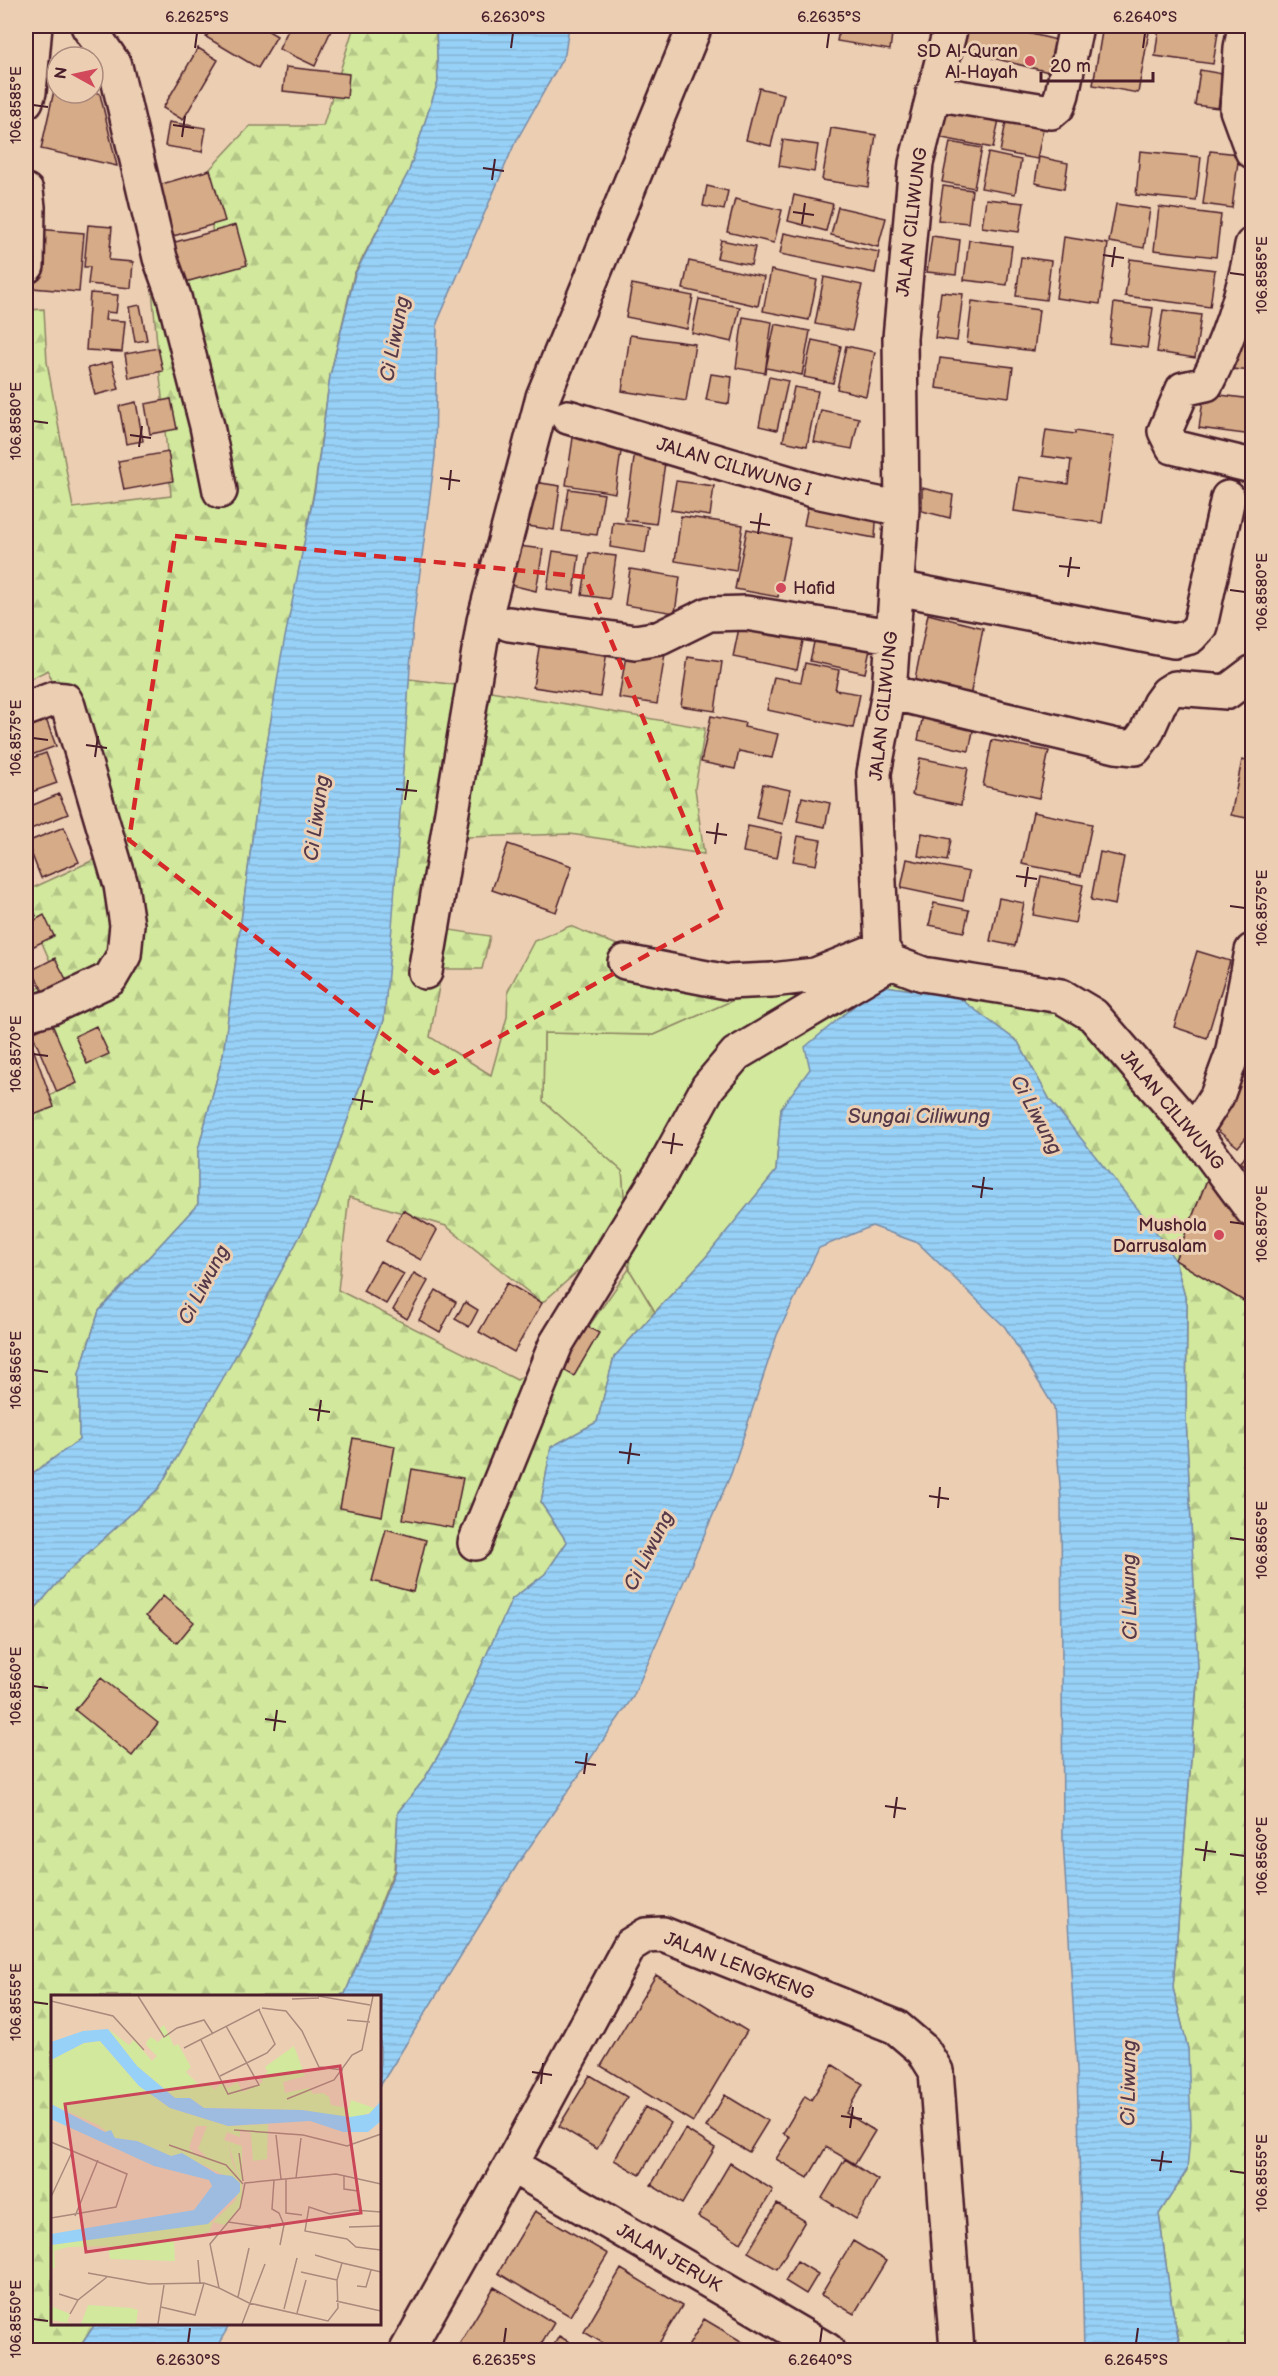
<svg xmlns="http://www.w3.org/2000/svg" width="1278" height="2376" font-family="'Balsamiq Sans',sans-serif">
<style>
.grass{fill:#d1e89d;stroke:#8e8464;stroke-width:1.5}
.forest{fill:url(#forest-firs);stroke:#8e8464;stroke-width:1.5}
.water{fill:url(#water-rules);stroke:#788aa5;stroke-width:1.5}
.building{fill:#d6ab87;stroke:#4a1f2b;stroke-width:1.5}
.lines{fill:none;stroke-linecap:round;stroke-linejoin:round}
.minor-casing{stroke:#4a1f2b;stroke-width:38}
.minor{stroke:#eccfb3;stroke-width:33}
.marked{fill:none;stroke:#d62828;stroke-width:4.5;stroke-dasharray:12 8;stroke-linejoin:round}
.ticks{fill:none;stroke:#4a1f2b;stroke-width:2}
.poi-dot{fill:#d1495b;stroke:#eccfb3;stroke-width:2}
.labels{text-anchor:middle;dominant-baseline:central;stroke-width:6;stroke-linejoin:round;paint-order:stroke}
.poi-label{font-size:18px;fill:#4a1f2b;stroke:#eccfb3;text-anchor:end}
.street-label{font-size:18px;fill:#4a1f2b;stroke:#eccfb3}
.water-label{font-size:20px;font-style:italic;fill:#563a4a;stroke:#eccfb3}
.inset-road{fill:none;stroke:#ab897d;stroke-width:1.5}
.view{fill:#ca4759;fill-opacity:0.15;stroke:#ca4759;stroke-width:3}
.inset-edge{fill:none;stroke:#4a1f2b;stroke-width:3}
.neatline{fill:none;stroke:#4a1f2b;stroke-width:2}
.ticks-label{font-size:15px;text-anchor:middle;fill:#4a1f2b}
</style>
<defs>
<pattern id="forest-firs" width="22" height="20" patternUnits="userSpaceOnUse" patternTransform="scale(1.5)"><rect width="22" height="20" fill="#d1e89d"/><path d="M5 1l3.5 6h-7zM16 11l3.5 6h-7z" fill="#b5c787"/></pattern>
<pattern id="water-rules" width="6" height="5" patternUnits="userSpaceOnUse" patternTransform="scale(1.5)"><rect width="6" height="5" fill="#97d1f7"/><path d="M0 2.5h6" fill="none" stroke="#84b3d4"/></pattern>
</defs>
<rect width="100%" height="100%" fill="#eccfb3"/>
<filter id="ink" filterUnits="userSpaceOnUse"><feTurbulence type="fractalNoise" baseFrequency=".0167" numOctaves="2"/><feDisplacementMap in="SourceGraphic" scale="12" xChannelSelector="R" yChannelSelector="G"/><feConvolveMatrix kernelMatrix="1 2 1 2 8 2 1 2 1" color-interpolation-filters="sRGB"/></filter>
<g filter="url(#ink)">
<path class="grass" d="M879,985l-98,123 -5,63 -71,87 -50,54 -26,-43 -7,-98 -79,-70 1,-68 110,2 93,-41z"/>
<path class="forest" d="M354,26h82l2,56 -29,89 -55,103 -24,102 -15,109 -45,241 -16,99 -31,230 -25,95v54l-99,107 -20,63v66l-53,38v-365l37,-26 -22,-50 -15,11v-50l30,-23 -30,-69v-15l85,-39 -63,-182 -22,11v-371l18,-1 3,53 26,146 98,-12 -19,-207 62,-26 -5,-93 41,-44h73z
M409,679l41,5 255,44 -10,60 9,66 -134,-20 -102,3 -43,58 -8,30 73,11 -8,33h-40l-12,68 61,38 16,-58 1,-26 26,-50 36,-15 60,24 97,32 155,-34 179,48 154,164 -40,100 77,46v1035l-2,9h-69l-9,-43 -13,-93 28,-44 1,-121 -15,-61 25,-316 -12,-253 1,-115 -12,-44 -125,-160 -32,-58 -61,-45 -78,-12 -132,9 -93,41 -110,-2 -1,68 79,70 8,97 -19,-26 -69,61 -96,-77 -97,-29 -11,93 179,90 70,-51 42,-60 26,43 -41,45 -17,65 -46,25 -10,56 26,39 -22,32 -33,25 -65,142 -24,40 -25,31 -4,58 -49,124 -16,2h-277v328h43l-17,26h-52v-731l40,-46 93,-85 79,-137 78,-145 68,-186z"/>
<path class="water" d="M436,26h133l-4,28 -51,91 -77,178 -2,134 -22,168 -20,290 -9,105 -68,186 -86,160 -71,122 -93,85 -40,46v-141l53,-38v-66l20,-63 99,-107v-54l25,-95 31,-230 27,-168 34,-168 15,-113 25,-102 54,-103 29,-89z
M879,985l79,12 60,45 32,58 104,129 21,31 12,44 -1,115 12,249 -25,320 15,61 3,77 -4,44 -28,44 13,93 9,43h-97l-7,-281 -14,-229 -2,-341 -7,-92 -49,-80 -87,-84 -46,-17 -53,22 -42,87 -46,139 -98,223 -116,168 -137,221v-90h-51l16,-2 50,-123 3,-59 25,-31 24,-40 65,-142 33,-25 22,-32 -26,-39 10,-56 46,-25 17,-65 91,-99 71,-87 5,-63 29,-39 -5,-22z
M95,2324h135l-15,26h-137z"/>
<path class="building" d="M213,26h47l17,10 -19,32 -52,-31z
M290,26h43l-18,40 -36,-17z
M840,26h53l-3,24 -53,-9z
M962,26h36l63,15 -8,32 -97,-24z
M1103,26h47l-12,67 -45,-8z
M1159,26h60l-6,38 -58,-8z
M198,48l20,12 -35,60 -20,-12z
M286,67l63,7 -2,24 -64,-7z
M1200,70l23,4 -5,34 -23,-3z
M57,77v16h36v-3l7,4 17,72 -76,-17z
M759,88l25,6 -13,52 -25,-6z
M945,99l56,11 -8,38 -56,-11z
M1008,112l37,7 -8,40 -37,-7z
M169,122l37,6 -4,24 -37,-6z
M831,128l45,7 -8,52 -46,-7z
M783,140l35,5 -4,27 -35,-6z
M950,142l32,6 -8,40 -32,-6z
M1140,151l61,6 -5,44 -60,-6z
M1210,151l29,3 -7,54 -29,-4z
M988,153l33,7 -6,34 -34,-6z
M1039,157l29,6 -4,26 -29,-6z
M210,170l15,51 -55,16 -15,-51z
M707,186l21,5 -4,19 -21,-4z
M943,186l29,4 -4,33 -30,-3z
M794,195l39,9 -7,27 -38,-10z
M735,199l47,11 -8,33 -47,-11z
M986,199l38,4 -5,29 -37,-5z
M1116,204l34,5 -6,39 -35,-6z
M838,207l48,11 -8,29 -47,-12z
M1159,207l62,8 -5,42 -62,-7z
M88,225l24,2 -3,33 24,2 -2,26 -43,-4 2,-17h-6z
M236,225l11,40 -76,21 -10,-40z
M37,229l47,4 -5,59 -47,-4z
M784,233l95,19 -4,21 -95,-19z
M932,236l28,4 -4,35 -29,-3z
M1064,237l44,7 -8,60 -44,-6z
M721,240l34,7 -4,18 -34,-7z
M969,240l43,6 -5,39 -43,-5z
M1021,257l30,4 -5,39 -30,-4z
M1130,259l85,11 -5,37 -85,-11z
M689,261l75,16 -6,29 -75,-17z
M771,270l46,10 -8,40 -46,-9z
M824,277l38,8 -10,46 -37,-7z
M632,284l61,12 -6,33 -61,-12z
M941,292l22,2 -6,47 -22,-3z
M90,293l28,2 -2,18 -10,-1 -1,8 20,1 -3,31 -36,-2z
M699,299l41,8 -8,35 -40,-9z
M972,301l67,9 -5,41 -67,-8z
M1114,303l39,5 -6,40 -38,-5z
M140,305l7,35 -12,2 -6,-35z
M1163,310l38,5 -6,43 -38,-6z
M743,317l29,5 -7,51 -29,-5z
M775,324l35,7 -8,44 -36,-7z
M1237,332l15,2v37l-20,-2z
M630,335l65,9 -9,57 -64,-10z
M812,340l29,6 -8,37 -29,-6z
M846,346l29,6 -9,44 -29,-7z
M158,348l5,23 -34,7 -4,-24z
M940,358l73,9 -4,30 -73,-9z
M112,362l7,27 -24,6 -7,-27z
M711,374l21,3 -3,27 -23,-4z
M769,377l19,4 -11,49 -18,-4z
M794,387l24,4 -11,55 -24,-5z
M1204,393l48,6v36l-53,-7z
M171,399l6,30 -27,5 -5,-30z
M136,402l7,39 -17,3 -7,-38z
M821,410l38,8 -7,31 -38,-7z
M1046,430l29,4v-3l39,6 -12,86 -88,-12 5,-34 49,7 3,-24 -29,-4z
M574,431l49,7 -8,55 -49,-8z
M168,452l5,29 -49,9 -6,-29z
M635,452l31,4 -10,68 -31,-4z
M676,481l38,5 -4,30 -39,-6z
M534,482l26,4 -6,44 -26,-4z
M922,488l31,7 -3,23 -28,-7z
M569,489l35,5 -7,41 -35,-4z
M811,491l66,16 -2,31 -71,-13z
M681,516l62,9 -7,46 -61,-10z
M613,522l36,5 -4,26 -35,-6z
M747,529l43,9 -12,59 -43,-8z
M518,546l25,3 -7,42 -29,-7z
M553,551l26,4 -5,38 -27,-4z
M589,553l27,3 -6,43 -28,-4z
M630,569l50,8 -5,36 -50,-8z
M928,614l55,14 -13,69 -56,-13z
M740,623l64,13 -7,34 -64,-13z
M816,633l55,12 -6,28 -55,-12z
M540,641l67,10 -7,46 -67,-10z
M627,649l38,5 -8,50 -38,-6z
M688,657l34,5 -7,49 -34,-5z
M805,663l34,7 -4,20 25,4 -7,34 -86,-18 7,-33 27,5z
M924,710l51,11 -6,30 -51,-11z
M43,711l13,35 -30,11v-40z
M711,716l34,7 -1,4 34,7 -6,24 -33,-7 -4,18 -34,-7z
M992,740l57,11 -10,47 -56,-12z
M46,753l11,30 -31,11v-34z
M920,758l48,10 -7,37 -49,-10z
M1242,760l10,2v57l-21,-4z
M763,784l27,6 -7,34 -27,-6z
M59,794l9,20 -42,17v-23z
M802,797l28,6 -5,24 -28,-6z
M1033,812l59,12 -11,52 -59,-12z
M748,826l34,7 -5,25 -34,-6z
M64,827l15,35 -38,16 -14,-36z
M922,833l29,6 -4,22 -29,-5z
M798,836l23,4 -5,25 -23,-4z
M508,844l64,22 -16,46 -64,-22z
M1100,852l24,5 -9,48 -24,-5z
M907,859l62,13 -6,29 -62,-13z
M1041,876l42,9 -8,38 -42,-8z
M26,891l10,25 -10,5z
M999,898l25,5 -9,43 -25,-5z
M934,903l35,7 -5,22 -35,-7z
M44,915l10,21 -28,14v-25z
M1197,951l33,10 -23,77 -33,-11z
M55,958l13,25 -23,12 -13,-25z
M52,1024l25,59 -20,9 -25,-59z
M96,1026l13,28 -22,10 -12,-28z
M29,1037l25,70 -28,11v-80z
M1252,1066v64l-14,17 -32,-26z
M1252,1148v23l-11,-9z
M1215,1160l37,51v95l-77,-46z
M403,1210l34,20 -16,30 -35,-19z
M380,1261l24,13 -18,30 -23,-13z
M414,1273l14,8 -21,38 -14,-9z
M507,1283l35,20 -28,49 -35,-20z
M436,1290l20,12 -16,30 -21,-12z
M465,1302l13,8 -9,17 -14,-8z
M575,1320l24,13 -25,43 -24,-14z
M353,1438l42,8 -13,70 -42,-8z
M412,1469l51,9 -10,50 -50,-9z
M386,1529l40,11 -13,52 -41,-11z
M163,1596l31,26 -17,21 -31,-27z
M101,1678l57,45 -26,33 -57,-46z
M656,1975l91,56 -54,91 -92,-56z
M833,2065l30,19 -17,29 29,18 -20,33 -29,-17 -18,31 -32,-19 14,-22 -7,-4 22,-37 6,4z
M590,2075l37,22 -30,52 -38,-23z
M725,2095l43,26 -19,31 -43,-25z
M645,2107l26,16 -31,52 -26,-15z
M685,2129l30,19 -33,56 -31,-19z
M845,2159l33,21 -22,39 -34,-21z
M730,2163l43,27 -32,53 -43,-26z
M777,2204l28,17 -28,48 -29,-17z
M535,2211l73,43 -38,62 -72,-43z
M853,2241l33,20 -32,53 -33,-19z
M797,2261l21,13 -12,20 -21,-13z
M621,2269l61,37 -27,44h-40l-31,-18z
M494,2287l60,36 -16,27h-76l-5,-2z
M704,2319l52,31h-70z
M559,2336l24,14h-32z"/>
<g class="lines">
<defs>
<path id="minor" d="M88,26l27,40 45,192 14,39 33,129 13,65
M951,26l-35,137 -16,175 2,171 -13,183 -15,81 8,175 9,14 32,12 138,22 32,19 101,117 58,78
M1245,26l-4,22 -4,62 15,41
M933,93l118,19 7,-6 4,-12 14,-68
M26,101l3,-9 6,-66
M26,191l2,16 -1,59
M1252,245c-8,48 -24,96 -46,139l-23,5 -18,42 8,16 79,19
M568,417l248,74 86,18
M897,588l277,53 16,-4 10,-11 28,-128
M509,624l126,18 25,-4 49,-24 37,-1 146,23
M889,692l227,54 19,2 11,-15 13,-29 8,-11 8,-5 52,4 25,-19
M26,709l27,-10 12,1 3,6 53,179 6,40 -3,30 -14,24 -59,28 -25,7
M625,962l102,20 45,-2 43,-5 67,-27
M425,972l59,-351 59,-224 150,-366 -2,-5
M1194,1132l23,-36 15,-41 20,-104
M475,1543l81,-199 104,-169 48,-88 28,-33 155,-92
M511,2165l316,185
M407,2350l104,-185 119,-220 16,-10 17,-1 233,93 27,23 13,21 21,279"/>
</defs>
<use href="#minor" class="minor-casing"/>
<use href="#minor" class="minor"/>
</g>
</g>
<path class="marked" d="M175,536l410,41 138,336 -289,160 -305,-233z"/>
<path class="ticks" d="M195,48l2,-15M511,48l2,-15M827,48l2,-15M1143,48l2,-15M33,105l15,2M173,125l21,3M182,137l3,-21M483,168l21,3M492,180l3,-21M793,212l21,3M802,224l3,-21M1103,255l21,3M1112,267l3,-20M1230,273l15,2M33,421l15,2M130,435l21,3M139,447l3,-21M440,478l20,3M449,490l2,-20M750,522l20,3M758,534l3,-21M1059,566l21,2M1068,577l3,-20M1230,590l15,2M33,738l15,2M86,745l21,3M95,757l3,-21M396,789l21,2M405,800l3,-20M706,832l21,3M715,844l3,-21M1016,876l21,3M1025,887l3,-20M1230,906l15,2M33,1054l15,2M352,1099l21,3M361,1110l3,-20M662,1142l21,3M671,1154l3,-21M972,1186l21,3M981,1198l3,-21M1230,1222l15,2M33,1370l15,2M309,1409l21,3M318,1421l3,-21M619,1452l21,3M628,1464l3,-21M929,1496l20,3M938,1508l2,-21M1230,1538l15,2M33,1686l15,2M265,1719l21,3M274,1731l3,-21M575,1762l21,3M584,1774l3,-21M885,1806l21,3M894,1818l3,-21M1195,1849l21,3M1230,1854l15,2M1204,1861l3,-20M33,2002l15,2M532,2072l20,3M541,2084l2,-21M841,2116l21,3M850,2128l3,-21M1151,2160l21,2M1160,2171l3,-20M1230,2171l15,2M33,2319l15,2M188,2343l2,-15M504,2343l2,-15M820,2343l2,-15M1136,2343l2,-15"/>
<g class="poi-dot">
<circle cx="1030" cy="61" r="6"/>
<circle cx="781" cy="588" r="6"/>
<circle cx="1219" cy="1235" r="6"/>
</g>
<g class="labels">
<g class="poi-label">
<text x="1018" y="51">SD Al-Quran<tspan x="1018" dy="21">Al-Hayah</tspan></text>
<text x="793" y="588" text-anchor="start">Hafid</text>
<text x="1207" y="1225">Mushola<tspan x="1207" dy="21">Darrusalam</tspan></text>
</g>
<g class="street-label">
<text transform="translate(912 222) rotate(-83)">JALAN CILIWUNG</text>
<text transform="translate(734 467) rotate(17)">JALAN CILIWUNG I</text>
<text transform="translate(884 706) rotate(-84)">JALAN CILIWUNG</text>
<text transform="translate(1172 1110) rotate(50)">JALAN CILIWUNG</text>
<text transform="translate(739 1966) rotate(21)">JALAN LENGKENG</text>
<text transform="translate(669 2258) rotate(30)">JALAN JERUK</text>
</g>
<g class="water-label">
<text transform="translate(395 339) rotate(-79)">Ci Liwung</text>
<text transform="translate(317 818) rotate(-82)">Ci Liwung</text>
<text transform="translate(1036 1115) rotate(62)">Ci Liwung</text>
<text x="919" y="1117">Sungai Ciliwung</text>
<text transform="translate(204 1285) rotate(-62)">Ci Liwung</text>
<text transform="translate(649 1551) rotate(-63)">Ci Liwung</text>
<text transform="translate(1130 1597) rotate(-91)">Ci Liwung</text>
<text transform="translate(1129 2083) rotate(-89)">Ci Liwung</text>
</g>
</g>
<g transform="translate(51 1995)">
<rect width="330" height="330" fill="#eccfb3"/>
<path d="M178,150l2,13 9,25 -41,-20 22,-17z" fill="#d1e89d"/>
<path d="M113,30l10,21 4,-2 13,23 -5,5 13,13 8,-3 8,8 7,-8 6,6 9,-6 6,10 20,-10 -3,-4 8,-6 -3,-5 29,-21 11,30 -22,6 2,11 24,-5 4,6 10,-1 6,4 2,8 18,3 2,-8 26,9 -17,8h-23l-35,-7 -98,-2 -14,-10h-15l-38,-32 -29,-37 21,16 5,-5 18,21 5,-5 -11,-11 1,-4 4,-4 7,5 5,-5 -4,-8zM49,46l39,45 31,22 58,18 40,-2 -1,35 -14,2 -2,-28 -11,-4v8l-13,-5 -3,8 18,6v58l-17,21 -12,-3 -4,10 -35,9 1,20 -65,-2 -2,-13 -40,1 -14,4 1,17h-4v-23l162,-23 23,-22 4,-17 -11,-38 -8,1 -6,10 -16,7 -28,-7 -34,-15 -22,-3 -17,-13 -47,-21v-44l33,-17zM145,131h11l-9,23 8,7 -10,-1 -7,-7zM37,310l43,3 7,2 -2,14h-55zM0,311l19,8 -3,8 6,2 -22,-4z" fill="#d1e89d" fill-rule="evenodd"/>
<path d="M57,34l29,37 38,32h15l14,10 98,2 48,7 19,-3 12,-13v20l-13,11h-25l-33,-11 -82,5 -58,-18 -31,-22 -39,-45 -16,2 -33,17v-18l32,-11zM0,109l54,28 6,-2 4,8 22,3 34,15 11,-3 35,21 15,2 8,7v9l-32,32 -157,21v-11l143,-24 18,-24 -3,-6 -55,-14 -103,-47z" fill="#97d1f7"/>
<path class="inset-road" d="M87,1l26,41 13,-9 27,-8 9,14M267,1l52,9M241,4l27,-1M0,6l62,15 31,34M211,13l24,3 16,20 17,36 24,3M296,25l23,2M150,45l27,54 31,-9 -33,-59M133,53l76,-39M169,81l47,-23 8,-9 -16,-34M236,104l47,-19 18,-25 10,-5 11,-54M183,135l69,5 44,11 34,-12M225,140l5,44M0,147l76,32 -11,33 -65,11M118,150l57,20 17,19M188,158l4,28M293,180v14l14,2M245,183l5,-40M235,184v34l16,2M223,185l-2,29 7,4 5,12 -4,20M330,189l-45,-10 -91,9 -5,25 -30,36 9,44 30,15 79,18 10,-13 -1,-28 5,-17 39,9M0,202l22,-47M330,217l-27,-2 -24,4 -21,-7 -4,24 42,8 9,8 25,3M24,221l23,-56M177,227l43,6M298,232l32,-1M264,260l27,8M147,265l2,23M250,277l36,8M37,278l61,11 55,-1 15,5M306,291l9,1 5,-17M8,299l19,6M187,302l11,-49M285,306l45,10M110,312l34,8 9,-32M233,314l13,-51M246,318l9,-33M19,319l8,-14 29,-23M107,329l6,-39M191,329l23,-60"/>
<path class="view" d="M289,71l21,147 -275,39 -21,-148z"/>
<rect width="330" height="330" class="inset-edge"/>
</g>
<rect width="1278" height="2376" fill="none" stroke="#eccfb3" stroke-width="66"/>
<g transform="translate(75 75) rotate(278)"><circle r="28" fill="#eccfb3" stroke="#ab897d" stroke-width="1.5"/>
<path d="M0-4.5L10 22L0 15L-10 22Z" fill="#d1495b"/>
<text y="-9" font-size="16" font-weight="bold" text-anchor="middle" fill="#4a1f2b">N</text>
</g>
<path d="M1041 72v9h112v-9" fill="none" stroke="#4a1f2b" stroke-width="3"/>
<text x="1050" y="72" font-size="18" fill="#4a1f2b" stroke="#eccfb3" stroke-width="4.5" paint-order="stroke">20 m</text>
<rect x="33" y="33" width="1212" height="2310" class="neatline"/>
<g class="ticks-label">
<text x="197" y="22">6.2625°S</text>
<text x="513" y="22">6.2630°S</text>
<text x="829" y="22">6.2635°S</text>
<text x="1145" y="22">6.2640°S</text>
<text transform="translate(16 105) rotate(-90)" y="5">106.8585°E</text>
<text transform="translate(1262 275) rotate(-90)" y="5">106.8585°E</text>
<text transform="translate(16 421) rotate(-90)" y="5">106.8580°E</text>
<text transform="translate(1262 592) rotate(-90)" y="5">106.8580°E</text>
<text transform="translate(16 738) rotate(-90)" y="5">106.8575°E</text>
<text transform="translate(1262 908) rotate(-90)" y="5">106.8575°E</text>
<text transform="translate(16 1054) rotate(-90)" y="5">106.8570°E</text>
<text transform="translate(1262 1224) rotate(-90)" y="5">106.8570°E</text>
<text transform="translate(16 1370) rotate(-90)" y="5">106.8565°E</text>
<text transform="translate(1262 1540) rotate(-90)" y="5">106.8565°E</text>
<text transform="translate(16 1686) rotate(-90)" y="5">106.8560°E</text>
<text transform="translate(1262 1856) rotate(-90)" y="5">106.8560°E</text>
<text transform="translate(16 2002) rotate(-90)" y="5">106.8555°E</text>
<text transform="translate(1262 2173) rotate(-90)" y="5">106.8555°E</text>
<text transform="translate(16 2319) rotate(-90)" y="5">106.8550°E</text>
<text x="188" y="2365">6.2630°S</text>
<text x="504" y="2365">6.2635°S</text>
<text x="820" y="2365">6.2640°S</text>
<text x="1136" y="2365">6.2645°S</text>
</g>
</svg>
